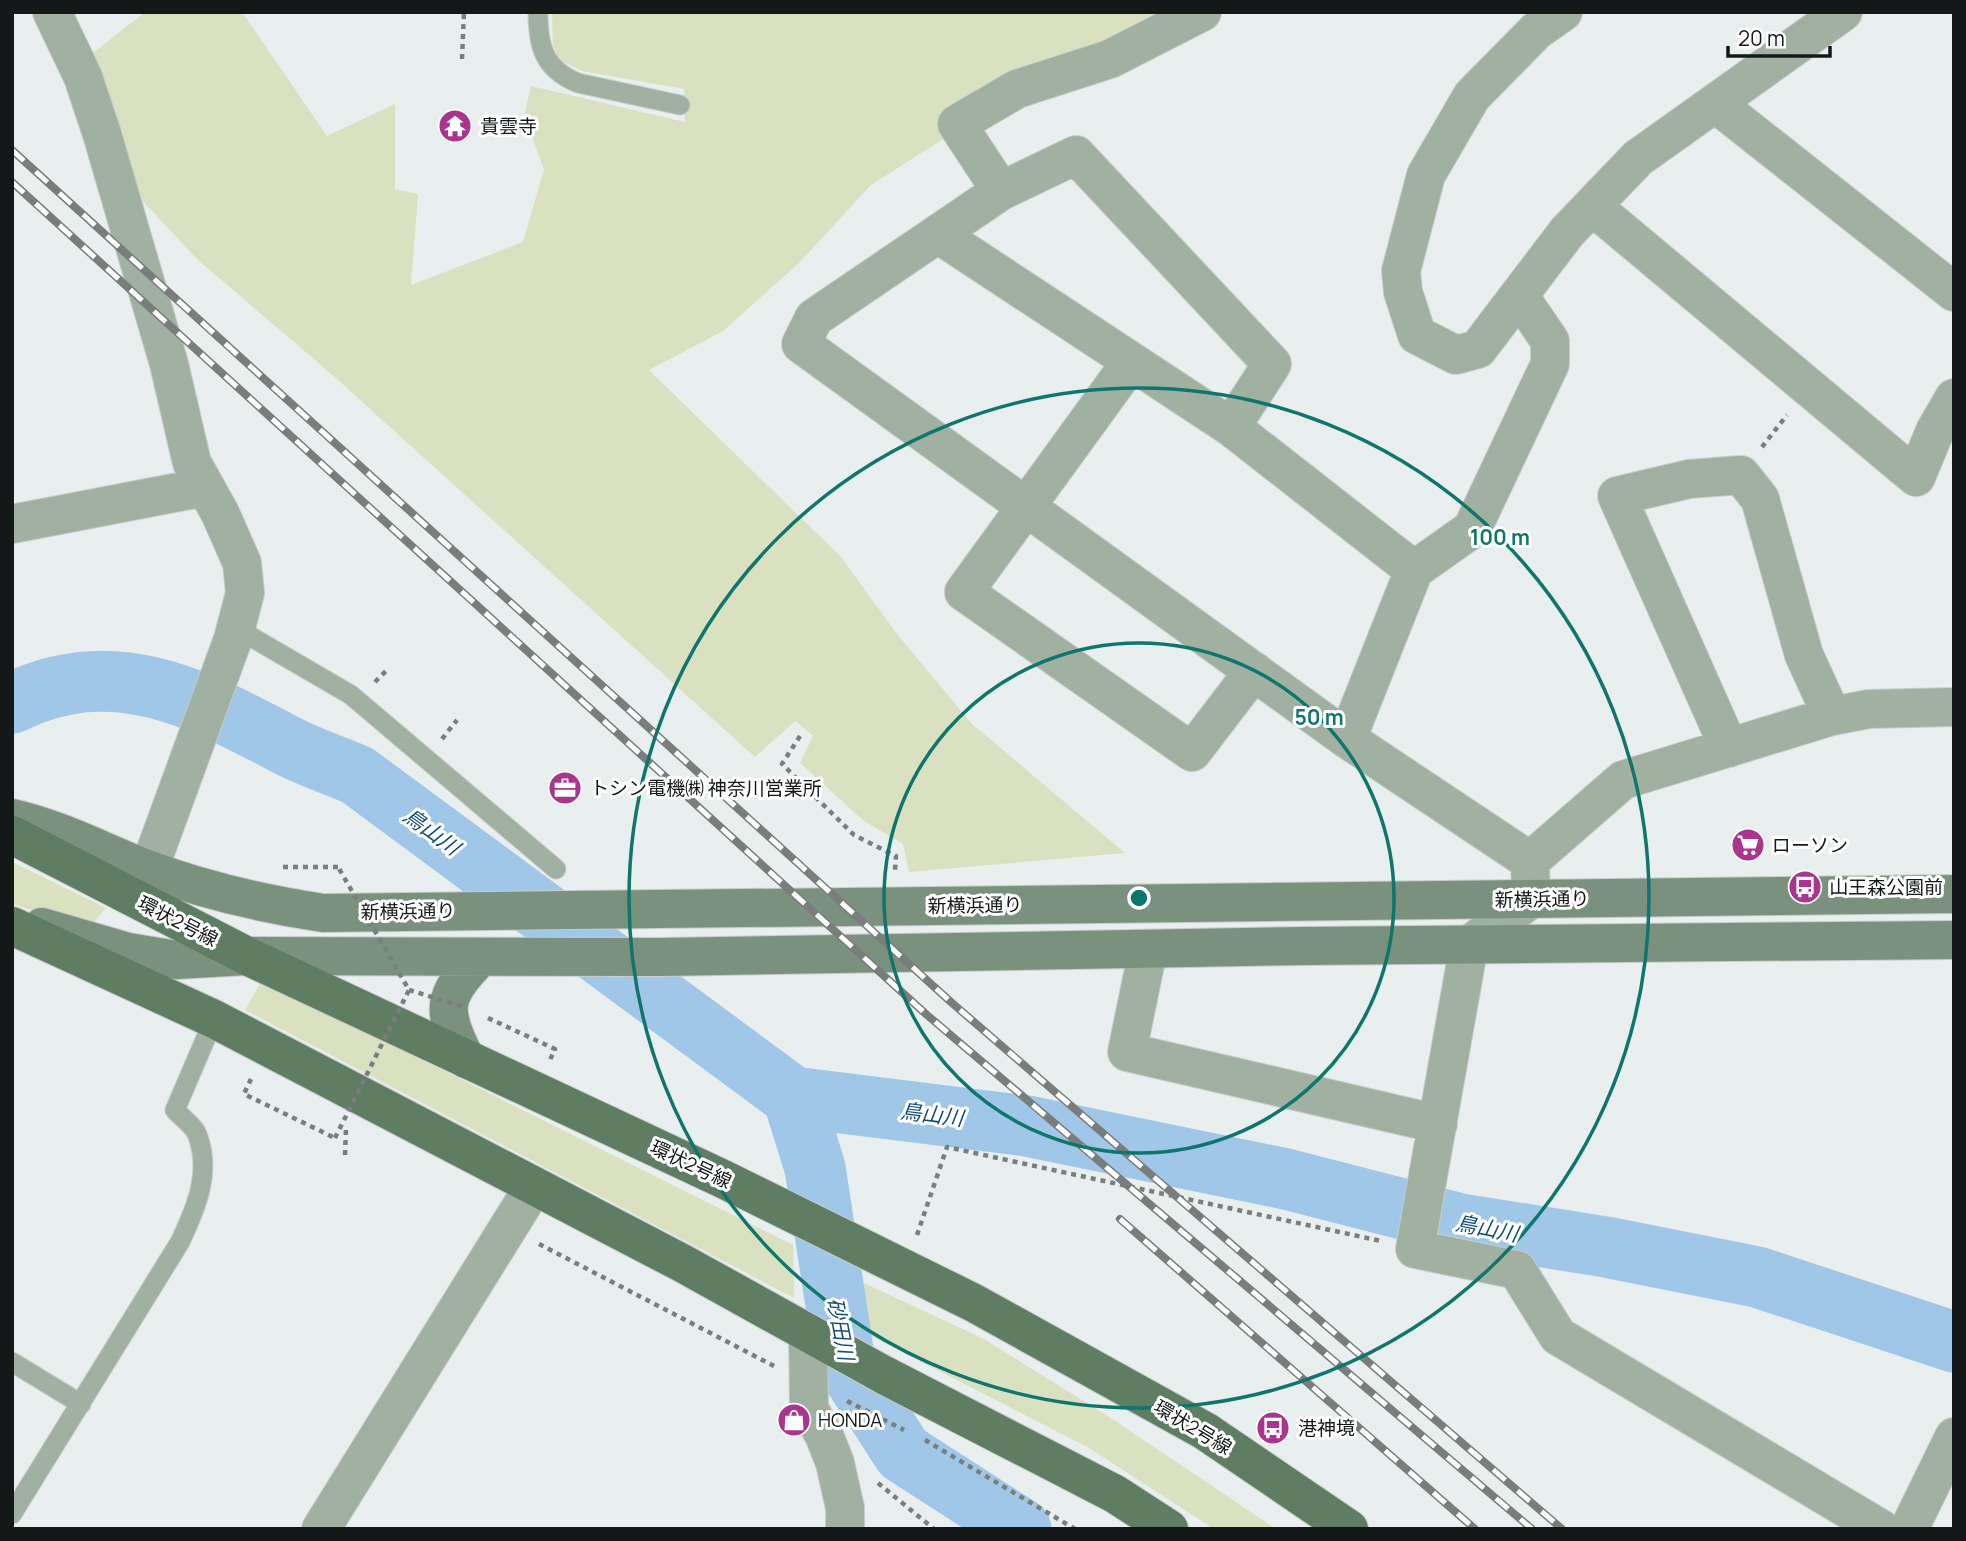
<svg xmlns="http://www.w3.org/2000/svg" width="1966" height="1541" font-family="Manrope,'Noto Sans JP',sans-serif">
<style>
.green{fill:#dae1c0}
.lines{fill:none;stroke-linecap:round;stroke-linejoin:round}
.river{stroke:#a0c7e8;stroke-width:61}
.lane-casing{stroke:#c6cdcc;stroke-width:21}
.street-casing{stroke:#c6cdcc;stroke-width:40}
.secondary-casing{stroke:#c6cdcc;stroke-width:40}
.primary-casing{stroke:#c6cdcc;stroke-width:40}
.path{stroke:#797e7e;stroke-width:4.5;stroke-dasharray:5 5;stroke-linecap:butt}
.lane{stroke:#a0b0a1;stroke-width:19}
.street{stroke:#a0b0a1;stroke-width:38}
.secondary{stroke:#7a927d;stroke-width:38}
.primary{stroke:#5f7d63;stroke-width:38}
.rail-casing{stroke:#797e7d;stroke-width:8}
.rail{stroke:#fff;stroke-width:5;stroke-dasharray:16;stroke-linecap:butt}
.path-bridge{stroke:#797e7e;stroke-width:4.5;stroke-dasharray:5 5;stroke-linecap:butt}
.ring{fill:none;stroke:#0f766e;stroke-width:3.5}
.labels{text-anchor:middle;dominant-baseline:central;stroke-width:6;stroke-linejoin:round;paint-order:stroke}
.poi-label{font-size:19px;fill:#151818;stroke:#fff;text-anchor:start}
.street-label{font-size:19px;fill:#151818;stroke:#fff}
.water-label{font-size:21px;font-style:italic;fill:#104e78;stroke:#fff}
.centre{fill:#0f766e;stroke:#fff;stroke-width:3.5}
.ring-label{font-size:21px;text-anchor:middle;font-weight:bold;fill:#0f766e;stroke:#fff;stroke-width:6;stroke-linejoin:round;paint-order:stroke}
</style>
<rect width="100%" height="100%" fill="#e8efee"/>
<path class="green" d="M145,12h97l85,124 68,-32v85l23,5 -7,91 112,-43 21,-73 -20,-53 7,-30 154,36 -1,-33 -102,-18 -23,-11 -6,-14 -1,-34h638l-242,124 -77,49 -72,78 -76,68 -74,39 192,187 56,77 75,90 153,129 -216,19 -6,-28 -39,-23 -64,-58 13,-27 -18,-15 -40,36 -427,-386 -131,-112 -59,-63 -45,-143z
M12,862l94,46 -17,20 -73,-23 -4,-1z
M262,980l531,265 1,53 -549,-288z
M864,1283l120,56 127,79 165,111h-62l-125,-81 -222,-114z"/>
<g class="lines">
<path class="river" d="M12,703c104,-51 188,-3 280,45 21,10 43,18 65,27l436,322 234,29 259,53 175,45 145,23 151,30 197,65
M793,1097l22,71 30,195 58,90 118,76"/>
<defs>
<path id="lane" d="M538,12c0,35 6,57 40,71l102,22
M236,628l115,67 205,174
M12,1362l69,42
M12,1514l168,-272c16,-34 32,-70 17,-108 -3,-8 -16,-17 -22,-24l39,-91"/>
<path id="street" d="M52,12l31,65 19,57 67,230 23,99 28,50 22,50 3,30 -12,46 -84,230
M1202,12l-92,47 -93,30 -60,35 44,67 -187,127 -13,26 546,395 183,122 1,38 -62,46 -54,304 102,21 41,66 323,193
M1563,12l-27,19 -64,65 -46,79 -25,96 2,21 14,43 39,20 22,-6 89,-117 71,-74 205,-146
M1715,103l239,189
M1001,191l75,-36 196,209 -41,63
M1592,206l324,271 19,-46 19,-33
M938,234l293,193 183,143 -67,169
M1131,362l-167,230 228,160 62,-81
M12,524l193,-37
M1414,570l58,-41 78,-165v-23l-30,-44
M1729,748l-112,-252 72,-17 52,-4 19,24 44,156 28,61
M1530,861l93,-81 209,-64 37,-7 85,-2
M1148,950l-21,102 311,72
M808,1334l1,75 15,26 11,28 10,45v21
M321,1529l213,-343
M1909,1529l45,-92"/>
<path id="secondary" d="M12,818c48,11 89,33 135,51 56,21 117,35 176,44l1631,-19
M42,927l86,25 49,8 70,-4 413,1 644,-11 650,-6
M466,1059c-26,-49 -24,-64 15,-102"/>
<path id="primary" d="M12,835l235,121 476,223 251,124 231,128 144,98
M12,926l202,93 468,244 202,112 231,119 54,35"/>
</defs>
<use href="#lane" class="lane-casing"/>
<use href="#street" class="street-casing"/>
<use href="#secondary" class="secondary-casing"/>
<use href="#primary" class="primary-casing"/>
<path class="path" d="M462,59l2,-47
M1762,447l25,-32
M375,682l12,-12
M800,736l-18,28 72,71 42,21 -1,14
M442,739l15,-19
M283,867h55
M488,1018l67,31 -5,11
M251,1079l-7,15 91,44
M345,1155l1,-27
M917,1235l30,-88 434,94
M539,1244l235,122
M847,1401l57,29
M925,1440l150,89
M878,1483l56,46"/>
<use href="#lane" class="lane"/>
<use href="#street" class="street"/>
<use href="#secondary" class="secondary"/>
<use href="#primary" class="primary"/>
<defs>
<path id="rail" d="M12,150l940,853 610,526
M12,182l915,833 605,514
M1120,1219l355,310"/>
</defs>
<use href="#rail" class="rail-casing"/>
<use href="#rail" class="rail"/>
<path class="path-bridge" d="M409,990l56,17
M335,1138l74,-148 -71,-123"/>
</g>
<g class="ring">
<circle cx="1139" cy="898" r="255"/>
<circle cx="1139" cy="898" r="510"/>
</g>
<defs>
<symbol id="temple-disc" viewBox="-11 -11 22 22"><circle r="9.5" fill="#ab358c" stroke="#fff"/><path d="M0-6L5-2H3V0L6.5 2.5H4V6H1.5V3h-3V6H-4V2.5H-6.5L-3 0V-2H-5Z" fill="#fff"/></symbol>
<symbol id="office-disc" viewBox="-11 -11 22 22"><circle r="9.5" fill="#ab358c" stroke="#fff"/><path d="M-6-3h4V-5.5h4V-3h4V5H-6ZM-1-4.5V-3h2v-1.5ZM-6 0V1H6V0Z" fill="#fff"/></symbol>
<symbol id="supermarket-disc" viewBox="-11 -11 22 22"><circle r="9.5" fill="#ab358c" stroke="#fff"/><path d="M-6-5.5h2.5l.6 2H6L4.5 2H-2.5L-4.4-4H-6ZM-1.5 3.2a1.3 1.3 0 1 0 .1 0ZM3 3.2a1.3 1.3 0 1 0 .1 0Z" fill="#fff"/></symbol>
<symbol id="bus-disc" viewBox="-11 -11 22 22"><circle r="9.5" fill="#ab358c" stroke="#fff"/><path d="M-5-6H5V4H4V6H2V4H-2V6H-4V4H-5ZM-3.5-4V0h7V-4ZM-3.5 1.2v1.5H-2V1.2ZM2 1.2v1.5H3.5V1.2Z" fill="#fff"/></symbol>
<symbol id="shop-disc" viewBox="-11 -11 22 22"><circle r="9.5" fill="#ab358c" stroke="#fff"/><path d="M-5-2.5h2.3a2.7 3.5 0 0 1 5.4 0H5L5.5 6h-11ZM-1.5-2.5h3a1.5 2.3 0 0 0-3 0Z" fill="#fff"/></symbol>
</defs>
<g fill-rule="evenodd">
<use href="#temple-disc" x="436" y="107" width="38" height="38"/>
<use href="#office-disc" x="546" y="769" width="38" height="38"/>
<use href="#supermarket-disc" x="1729" y="826" width="38" height="38"/>
<use href="#bus-disc" x="1786" y="868" width="38" height="38"/>
<use href="#shop-disc" x="775" y="1401" width="38" height="38"/>
<use href="#bus-disc" x="1254" y="1409" width="38" height="38"/>
</g>
<g class="labels">
<g class="poi-label">
<text x="480" y="126">貴雲寺</text>
<text x="590" y="788">トシン電機㈱ 神奈川営業所</text>
<text x="1772" y="845">ローソン</text>
<text x="1829" y="887">山王森公園前</text>
<text x="818" y="1420">HONDA</text>
<text x="1298" y="1428">港神境</text>
</g>
<g class="street-label">
<text transform="translate(1542 899) rotate(-1)">新横浜通り</text>
<text transform="translate(975 905) rotate(-1)">新横浜通り</text>
<text transform="translate(408 911) rotate(-1)">新横浜通り</text>
<text transform="translate(178 921) rotate(27)">環状2号線</text>
<text transform="translate(691 1164) rotate(25)">環状2号線</text>
<text transform="translate(1193 1427) rotate(31)">環状2号線</text>
</g>
<g class="water-label">
<text transform="translate(432 831) rotate(36)">鳥山川</text>
<text transform="translate(932 1114) rotate(7)">鳥山川</text>
<text transform="translate(1487 1228) rotate(11)">鳥山川</text>
<text transform="translate(841 1329) rotate(79)">砂田川</text>
</g>
</g>
<circle cx="1139" cy="898" r="10" class="centre"/>
<g class="ring-label">
<text x="1500" y="545">100 m</text>
<text x="1319" y="725">50 m</text>
</g>
<rect width="1966" height="1541" fill="none" stroke="#151818" stroke-width="28"/>
<path d="M1728 46v10h102v-10" fill="none" stroke="#151818" stroke-width="3.5"/>
<text x="1738" y="46" font-size="21" fill="#151818" stroke="#ffffff" stroke-width="5" paint-order="stroke">20 m</text>
</svg>
